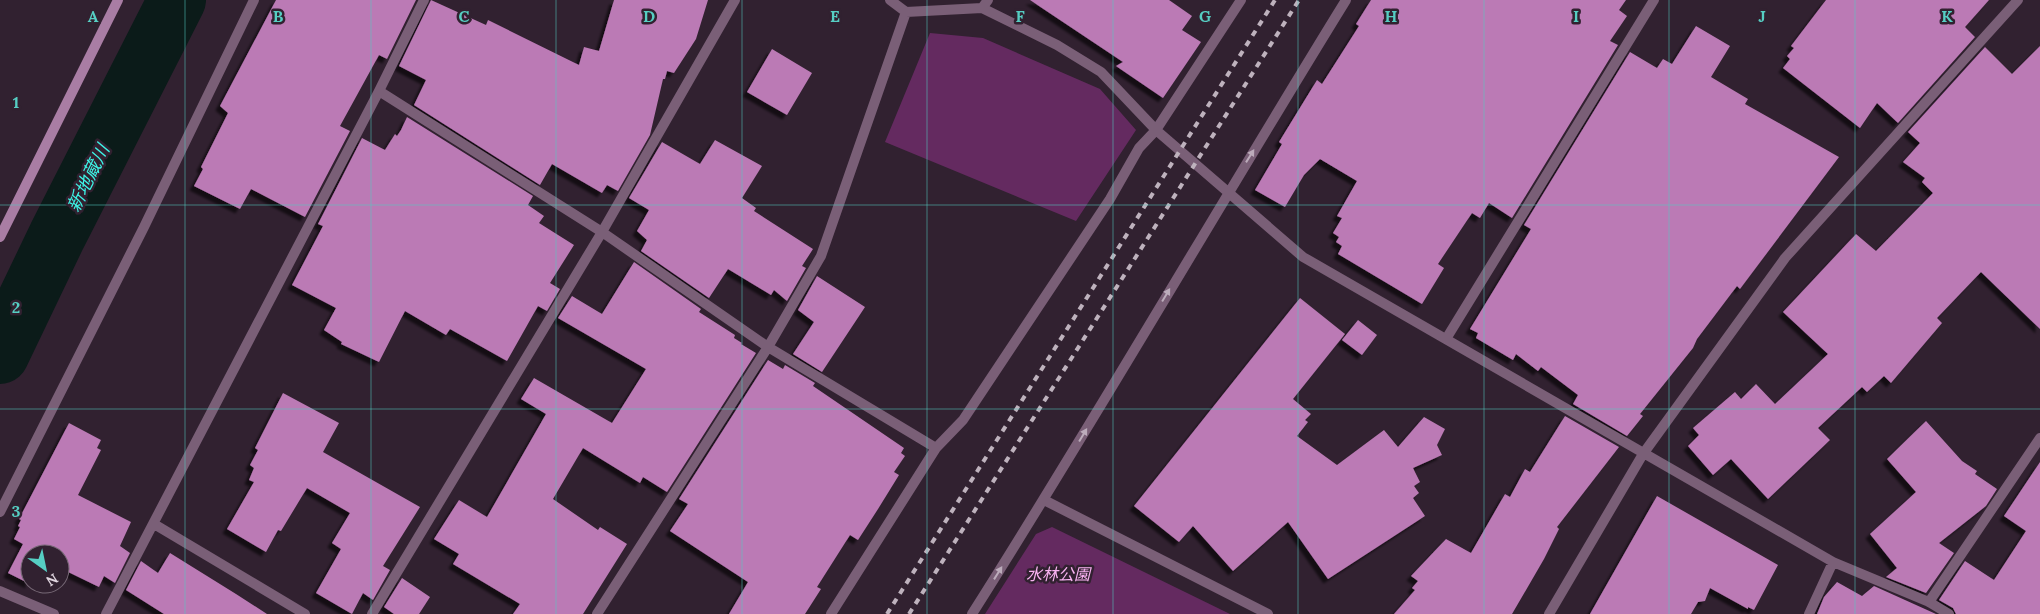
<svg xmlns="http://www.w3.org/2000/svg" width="2040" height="614" font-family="Lora,'Noto Sans JP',serif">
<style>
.green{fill:#642a60}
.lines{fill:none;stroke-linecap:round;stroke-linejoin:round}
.river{stroke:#0b1b19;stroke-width:58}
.building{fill:#bb7ab5;filter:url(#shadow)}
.street{stroke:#7a5f77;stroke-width:10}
.secondary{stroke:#a97da4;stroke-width:10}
.rail{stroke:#beb2bd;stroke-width:4;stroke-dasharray:6 6;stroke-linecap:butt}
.oneway{fill:#bcacbb}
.grid{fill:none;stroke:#56cec3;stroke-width:1;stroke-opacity:0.55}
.labels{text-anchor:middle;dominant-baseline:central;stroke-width:5;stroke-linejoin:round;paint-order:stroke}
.park-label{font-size:16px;font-style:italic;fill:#f8b2f1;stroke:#312130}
.water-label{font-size:18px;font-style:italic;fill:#3df4e6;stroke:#312130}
.grid-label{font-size:16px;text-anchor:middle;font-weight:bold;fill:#56cec3;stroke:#312130;stroke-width:5;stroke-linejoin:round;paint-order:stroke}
</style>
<defs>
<filter id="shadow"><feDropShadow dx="-4.5" dy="4.5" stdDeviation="1" flood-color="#0009"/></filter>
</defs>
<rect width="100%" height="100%" fill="#312130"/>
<path class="green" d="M930,33l53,5 117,51 36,41 -60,91 -191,-79z
M1052,527l178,87h-245l51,-80z"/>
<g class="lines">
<path class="river" d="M0,355l57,-119 120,-236"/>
</g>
<path class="building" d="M276,0h140l-29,59 -8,-4 -39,71 10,5 -45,86 -54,-28 -11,20 -46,-23 9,-17 -2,-2 27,-54 -8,-7z
M431,0l55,25 2,-5 91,45 5,-18 15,4 15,-51h94l-12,39 -22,34 -7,-2 -2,8h-2l-13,56 -32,56 -11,-6 -5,8 -50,-29 -12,21 -126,-80 12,-25 -27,-14z
M1030,0h139l23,16 -10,14 19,12 -38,56 -47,-32 7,-4z
M1371,0h255l-7,10 8,6 -17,25 8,4 -106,173 -23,-15 -9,15 -8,-5 -34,51 6,4 -22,36 -84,-50 4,-8 -6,-4 3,-5 -6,-4 9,-15 -5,-2 20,-35 -37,-22 -16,16 -19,32 -30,-17 27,-46 -3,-2 38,-62 5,4 37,-58 -3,-2z
M1826,0h163l-24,27 10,10 -77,86 -21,-20 -17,25 -77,-60 7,-9 -3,-3 7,-8 -3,-2z
M1696,26l34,20 -19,31 37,22 -3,5 94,53 -99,132 -3,-3 -40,53 -4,9 -53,66 3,2 -16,20 -54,-32 5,-9 -37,-28 -3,4 -22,-17 -3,6 -37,-22 2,-5 -8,-4 61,-100 -7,-4 106,-173 27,16 6,-9 9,5z
M2040,46v283l-59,-57 -44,46 5,5 -51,60 -7,-7 -17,16 -5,-5 -44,41 12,12 -62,59 -37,-40 -18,16 -25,-29 11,-11 -6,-7 42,-36 6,7 15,-15 19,20 53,-50 -45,-42 73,-78 20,17 57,-58 -11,-11 3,-4 -22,-16 17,-19 -12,-11 77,-85 27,27z
M772,49l40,24 -25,42 -40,-23z
M407,117l126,79 -5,9 16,11 -5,7 35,22 -24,38 10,6 -13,22 -9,-5 -31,55 -57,-32 -4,6 -41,-24 -26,51 -38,-18 1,-2 -18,-12 12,-22 -44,-23 31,-59 -5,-2 44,-86 23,12 10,-16 2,2 4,-6z
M715,140l47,26 -20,32 14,10 -2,3 59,38 -11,17 4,2 -19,33 -13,-11 -3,5 -43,-26 -19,29 -68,-47 6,-11 -10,-9 12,-21 -20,-12 33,-56 38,22z
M634,262l67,47 -2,3 36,23 -1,3 8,5 -1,1 15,9 -89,139 -24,-15 -3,6 -57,-35 -30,51 45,31 2,-3 27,17 -44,70h-70l7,-10 -67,-40 6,-10 -25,-15 25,-39 28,17 59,-103 -25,-15 13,-21 78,45 34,-54 -88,-51 14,-22 30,18z
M817,276l48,31 -43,65 -29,-18 21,-32 -16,-12z
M1300,298l45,36 -52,65 18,15 -6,6 3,2 -11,14 40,29 47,-35 14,17 26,-30 21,12 -8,16 5,10 -29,13 7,14 -6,4 5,7 -6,5 12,18 -97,63 -40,-57 -55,49 -40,-45 -14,16 -45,-36z
M1358,320l19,15 -15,20 -20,-15z
M768,360l15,9 2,-4 30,18 -2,3 91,62 -3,5 4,3 -11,16 5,3 -21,34 -20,31 -8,-5 -33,52 4,2 -16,25h-76l19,-32 -78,-51 18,-27 -9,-5z
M283,393l56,30 -16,29 97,55 -37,59 7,4 -17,30 -10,-7 -11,21 -36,-21 25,-44 -9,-6 18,-30 -43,-25 -26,43 -3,-1 -12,22 -39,-23 27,-47 -5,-2 5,-12 -4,-3 8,-15 -3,-2z
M1565,416l54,31 -62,80 2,2 -15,30 -32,55h-118l21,-24 -3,-2 6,-7 -7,-5 35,-37 25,14 34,-59 5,3 15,-28 5,3z
M1926,421l36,40 15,10 -2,3 22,15 -11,17 -47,37 15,10 -28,40 -40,-16 11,-9 -27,-34 46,-42 -29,-33z
M69,423l32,17 -4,8 4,2 -23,45 53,27 -11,24 10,7 -15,30 -11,-7 -5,11 -39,-19v-14h-30v30l-22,-11 15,-29 -9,-5 6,-12 -2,-1 3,-6 -2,-1z
M2040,462v152h-84l-3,-6 -14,-8 26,-39 29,19 32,-49 -22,-15z
M1657,496l121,69 -24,45 -6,-3v2l-38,-21 -5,13 -7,1 -7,12h-101z
M170,553l66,41 31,20h-103l-38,-24 15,-29 17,12z
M402,578l28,19 -11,17h-25l-10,-7z
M1837,582l25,14 12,-10 62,28h-119l7,-17z"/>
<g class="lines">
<path class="street" d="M890,0l16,12 76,-4 75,37 44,27 55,58 147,127 530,305 96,40 20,12
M982,8l6,-8
M379,91l223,141 166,115 168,101
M1446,339l208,-339
M1044,500l224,114
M0,512l144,-285 110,-227
M154,524l151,90
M0,591l54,23
M1929,602l111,-164
M106,614l273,-523 45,-91
M372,614l230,-382 133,-232
M597,614l171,-267 53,-91 85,-244
M831,614l105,-166 27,-28 147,-221 29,-51 17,-18 85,-130
M972,614c128,-202 248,-410 374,-614
M1549,614l94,-160 142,-196 233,-258
M1809,614l24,-52"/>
<path class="secondary" d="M0,237l118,-237"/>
<path class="rail" d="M887,614l388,-614
M909,614l390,-614"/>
</g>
<defs><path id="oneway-solid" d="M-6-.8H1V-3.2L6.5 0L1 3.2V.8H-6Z" transform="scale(1.25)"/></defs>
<g class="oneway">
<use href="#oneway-solid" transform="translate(1250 156) rotate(-58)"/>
<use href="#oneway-solid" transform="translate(1166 295) rotate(-59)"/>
<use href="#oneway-solid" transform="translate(1083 435) rotate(-59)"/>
<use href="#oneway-solid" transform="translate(998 573) rotate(-58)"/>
</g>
<path class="grid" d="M185,0v614M371,0v614M556,0v614M742,0v614M927,0v614M1113,0v614M1298,0v614M1484,0v614M1669,0v614M1855,0v614M0,205h2040M0,409h2040"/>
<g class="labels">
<g class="park-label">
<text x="1058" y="574">水林公園</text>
</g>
<g class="water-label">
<text transform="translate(88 178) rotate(-64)">新地蔵川</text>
</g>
</g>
<g class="grid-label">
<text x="93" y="22">A</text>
<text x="278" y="22">B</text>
<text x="464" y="22">C</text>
<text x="649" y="22">D</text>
<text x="835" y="22">E</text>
<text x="1020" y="22">F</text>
<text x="1205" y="22">G</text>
<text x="1391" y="22">H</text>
<text x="1576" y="22">I</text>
<text x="1762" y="22">J</text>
<text x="1947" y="22">K</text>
<text x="16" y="108">1</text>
<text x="16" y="313">2</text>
<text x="16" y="517">3</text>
</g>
<g transform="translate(45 569) rotate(147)"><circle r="24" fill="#312130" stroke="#776976"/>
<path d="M0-4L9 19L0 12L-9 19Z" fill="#56cec3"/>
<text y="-8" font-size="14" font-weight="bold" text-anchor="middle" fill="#e0d5df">N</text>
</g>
</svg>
